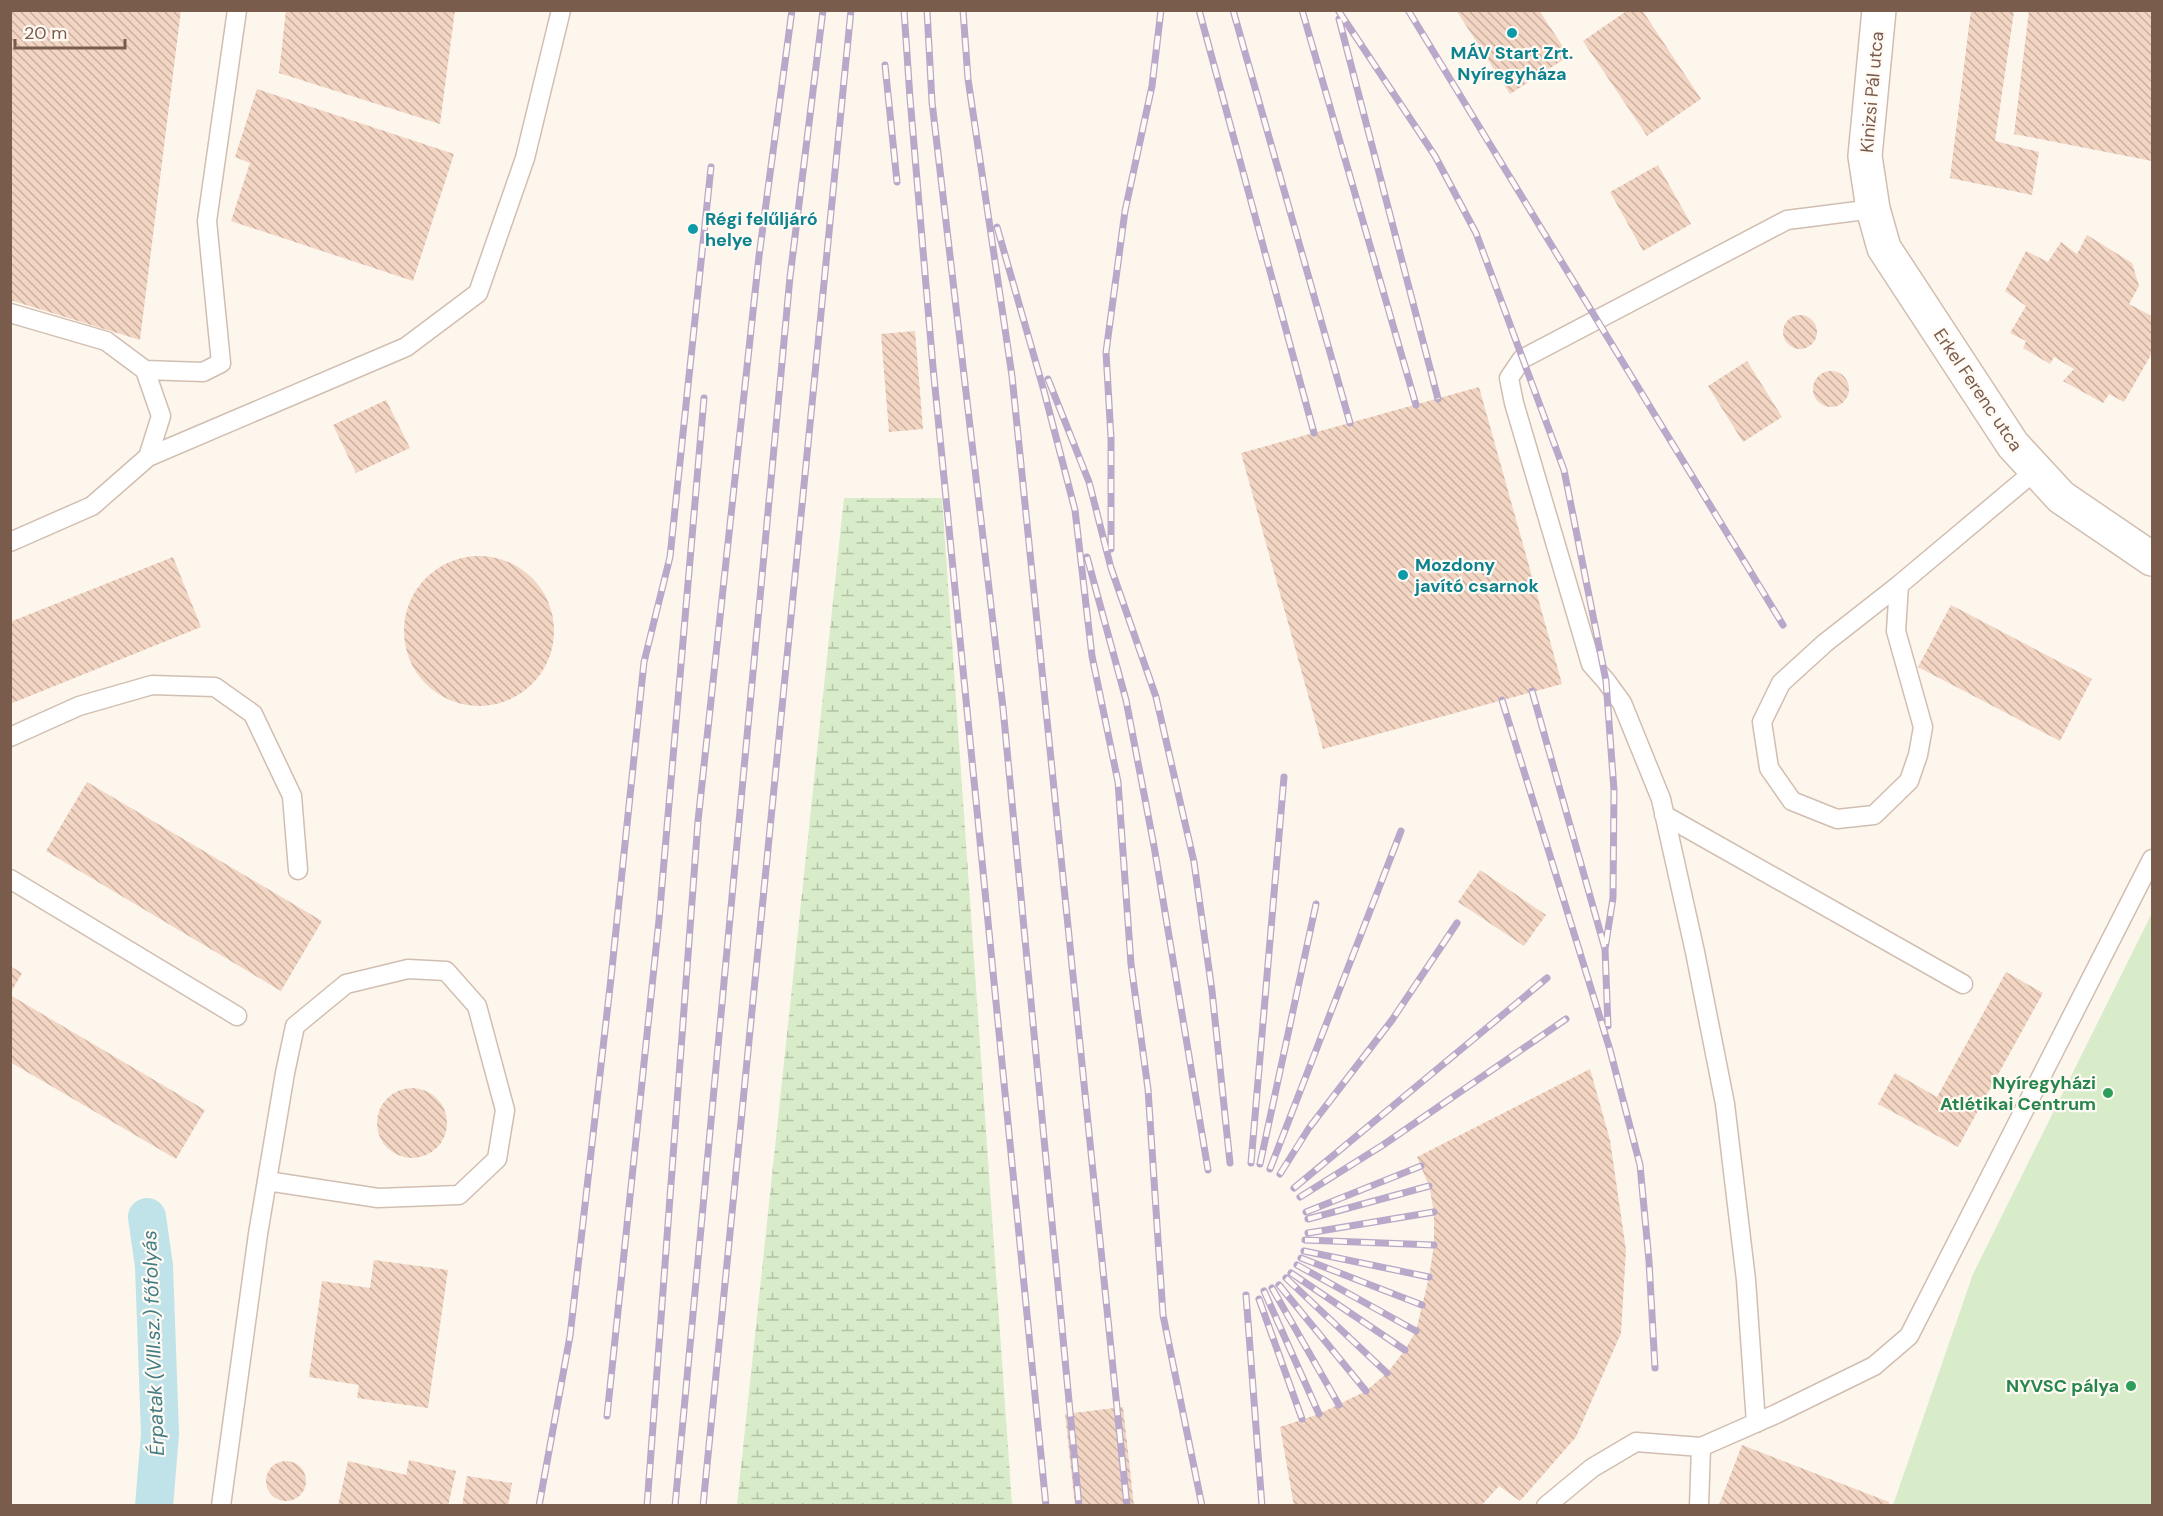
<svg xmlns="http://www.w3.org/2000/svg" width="2163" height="1516" font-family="'DM Sans',sans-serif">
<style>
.wetland{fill:url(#wetland-marsh)}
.garden{fill:#d8ecc9}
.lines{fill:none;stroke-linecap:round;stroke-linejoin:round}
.canal{stroke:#bfe3e8;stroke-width:38}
.building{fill:url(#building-back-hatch)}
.lane-casing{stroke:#d1beb0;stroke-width:21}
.street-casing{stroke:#d1beb0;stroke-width:36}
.lane{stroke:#fff;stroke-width:18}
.street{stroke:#fff;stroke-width:33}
.rail-casing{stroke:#b9a8c9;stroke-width:7}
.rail{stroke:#fffaf3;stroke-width:4.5;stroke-dasharray:14;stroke-linecap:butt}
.culture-dot{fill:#0f9aa8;stroke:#fffaf3;stroke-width:2}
.leisure-dot{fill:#2e9e5b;stroke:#fffaf3;stroke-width:2}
.labels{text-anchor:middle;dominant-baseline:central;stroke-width:4.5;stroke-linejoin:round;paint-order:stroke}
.culture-label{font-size:18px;font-weight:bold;fill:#0d838f;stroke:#fffaf3;text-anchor:start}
.street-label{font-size:18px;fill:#7a5c4d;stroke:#fffaf3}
.leisure-label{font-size:18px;font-weight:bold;fill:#27864d;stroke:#fffaf3;text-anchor:end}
.water-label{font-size:20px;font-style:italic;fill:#437c86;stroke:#fffaf3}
</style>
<defs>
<pattern id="wetland-marsh" width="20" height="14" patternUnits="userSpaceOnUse" patternTransform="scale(1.5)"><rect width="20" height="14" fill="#d8ecc9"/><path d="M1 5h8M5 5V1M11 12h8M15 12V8" fill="none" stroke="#b4c2a5"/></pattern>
<pattern id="building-back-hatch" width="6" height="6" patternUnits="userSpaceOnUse" patternTransform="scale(1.5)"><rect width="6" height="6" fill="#f3d5c3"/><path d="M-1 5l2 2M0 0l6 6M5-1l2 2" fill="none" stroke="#cab0a1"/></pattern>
</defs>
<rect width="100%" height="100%" fill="#fdf6ec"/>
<path class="wetland" d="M844,498h98l70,1007h-275z"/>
<path class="garden" d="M2152,913v592h-259l80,-231z"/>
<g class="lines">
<path class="canal" d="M147,1217l7,49 6,168 -6,72"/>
</g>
<path class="building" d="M10,10h171l-41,330 -130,-40z
M286,10h169l-15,114 -161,-51z
M1456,10h83l30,46 -59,38z
M1628,10h14l59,89 -54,37 -64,-95z
M1971,10h34l9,2 -19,129 44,11 -7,43 -82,-17z
M2029,10h123v151l-138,-27z
M257,89l197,65 -41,127 -182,-60 19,-58 -15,-6z
M1658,165l33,59 -48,27 -33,-59z
M2087,235l45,28 7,23 -10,18 23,12v37l-28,49 -15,-8 -6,9 -40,-22 11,-12 -20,-12 -4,7 -27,-16 3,-7 -16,-8 16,-27 -21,-15 21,-40 22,11 13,-20 16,12z
M1783 332a17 17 0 1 1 34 0a17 17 0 1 1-34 0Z
M915,331l8,98 -34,3 -8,-98z
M1747,361l35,56 -39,25 -35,-56z
M1813 389a18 18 0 1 1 36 0a18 18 0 1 1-36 0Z
M1479,387l83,297 -239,65 -82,-296z
M386,400l24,48 -54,25 -23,-48z
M404 631a75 75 0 1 1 150 0a75 75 0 1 1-150 0Z
M173,557l28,70 -191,77v-82z
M1951,605l141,74 -32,62 -142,-74z
M87,782l235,139 -41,70 -235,-140z
M1480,870l66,45 -22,31 -66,-44z
M10,966l12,7 -12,21z
M2006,972l37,21 -85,154 -80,-43 17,-31 42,24z
M10,995l195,115 -29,49 -166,-97z
M1590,1069l20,71 16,110 -5,83 -45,104 -56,64 -21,-15 -18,20h-187l-14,-79 39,-13 47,-23 21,-18 18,-23 11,-19 13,-54 5,-32v-33l-5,-26 -12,-29z
M377 1123a35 35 0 1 1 70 0a35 35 0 1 1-70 0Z
M374,1260l74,10 -20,138 -71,-10 2,-13 -50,-8 13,-96 48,7z
M1123,1407l11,99h-59l-10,-92z
M1742,1445l147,57 -1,4 -169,-1z
M409,1460l47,11 -8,35h-110l10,-45 58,14z
M266 1481a20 20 0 1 1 40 0a20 20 0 1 1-40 0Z
M467,1476l45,7 -4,23h-46z"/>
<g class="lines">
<defs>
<path id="lane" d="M10,313l96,28 39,29 16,46 -13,41 -56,49 -82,36
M145,370l58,2 18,-9 -14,-142 30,-211
M148,457l258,-110 72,-54 47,-135 36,-148
M1899,585l-3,46 27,96 -5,28 -9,26 -35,34 -37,4 -45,-18 -23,-33 -7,-46 19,-39 44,-40 74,-58 137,-115
M10,737l69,-31 73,-21 63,2 38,27 39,82 6,74
M1664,815l299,169
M10,879l227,137
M1756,1423l-10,-143 -21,-176 -30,-152 -34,-153 -39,-96 -16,-22 -15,-17 -77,-261 -5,-25 13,-19 265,-139 86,-11
M221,1506l37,-272 27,-161 10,-47 51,-42 62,-15 38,2 31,35 28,104 -8,49 -38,36 -81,3 -111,-17
M1546,1506l46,-38 44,-26 65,5 75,-33 98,-48 35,-30 243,-477
M1699,1506l2,-59"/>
<path id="street" d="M1879,10l-14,146 8,53 11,39 129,197 48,52 91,62"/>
</defs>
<use href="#lane" class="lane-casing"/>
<use href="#street" class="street-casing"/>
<use href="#lane" class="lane"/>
<use href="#street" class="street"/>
<defs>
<path id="rail" d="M904,10l6,88 23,269 113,1139
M927,10l5,92 71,606 76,798
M963,10l5,69 44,297 115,1130
M1199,10l115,423
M1233,10l117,413
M1302,10l114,395
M1338,10l97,146 41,77 88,237 42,211 8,109 -1,108 -8,51
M1408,10l375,615
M1339,19l99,380
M885,65l12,117
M997,227l47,164 31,119 17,146 26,126 13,182 17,125 15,226 39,191
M1048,379l41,103 22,86 45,129 38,165 18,129 18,172
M1111,549v-111l-5,-86 19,-141 27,-125 9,-76
M1087,557l39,143 28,146 54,324
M1532,691l73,258 3,77
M1502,700l108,350 30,115 9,96 6,107
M1251,1163l33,-386
M1260,1164l56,-260
M1270,1169l131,-338
M1280,1174l29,-46 83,-108 65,-97
M1294,1188l253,-210
M1300,1197l83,-52 183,-126
M1306,1212l115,-46
M1308,1219l121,-33
M1308,1233l126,-21
M1305,1240l129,5
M1304,1251l125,26
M1301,1258l121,47
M1297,1265l119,66
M1291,1273l114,77
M1286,1278l101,95
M1279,1285l87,106
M1272,1288l67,117
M1264,1291l55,123
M1246,1295l16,211
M1259,1299l43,120
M607,1416l52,-496 45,-522
M539,1506l31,-170 41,-358 33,-316 26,-105 41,-390
M647,1506l51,-685 61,-565 33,-246
M675,1506l115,-1229 33,-267
M703,1506l148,-1496"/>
</defs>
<use href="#rail" class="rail-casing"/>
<use href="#rail" class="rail"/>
</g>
<g class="culture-dot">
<circle cx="1512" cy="33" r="6"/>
<circle cx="693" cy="229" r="6"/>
<circle cx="1403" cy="575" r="6"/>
</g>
<g class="leisure-dot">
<circle cx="2108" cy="1093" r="6"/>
<circle cx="2131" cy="1386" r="6"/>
</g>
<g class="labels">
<g class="culture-label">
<text x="1512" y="53" text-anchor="middle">MÁV Start Zrt.<tspan x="1512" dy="21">Nyíregyháza</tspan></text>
<text x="705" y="219">Régi felűljáró<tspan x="705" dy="21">helye</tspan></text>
<text x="1415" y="565">Mozdony<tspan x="1415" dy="21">javító csarnok</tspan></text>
</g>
<g class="street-label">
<text transform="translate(1872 92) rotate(-85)">Kinizsi Pál utca</text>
<text transform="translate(1978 390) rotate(56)">Erkel Ferenc utca</text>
</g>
<g class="leisure-label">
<text x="2096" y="1083">Nyíregyházi<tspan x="2096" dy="21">Atlétikai Centrum</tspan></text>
<text x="2119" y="1386">NYVSC pálya</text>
</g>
<g class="water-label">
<text transform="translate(153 1343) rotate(-92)">Érpatak (VIII.sz.) főfolyás</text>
</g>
</g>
<rect width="2163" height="1516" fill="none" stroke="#7a5c4d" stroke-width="24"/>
<path d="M15 39v9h110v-9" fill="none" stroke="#7a5c4d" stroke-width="3"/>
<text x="24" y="39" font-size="18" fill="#7a5c4d" stroke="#fffaf3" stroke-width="4.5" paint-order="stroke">20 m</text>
</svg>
